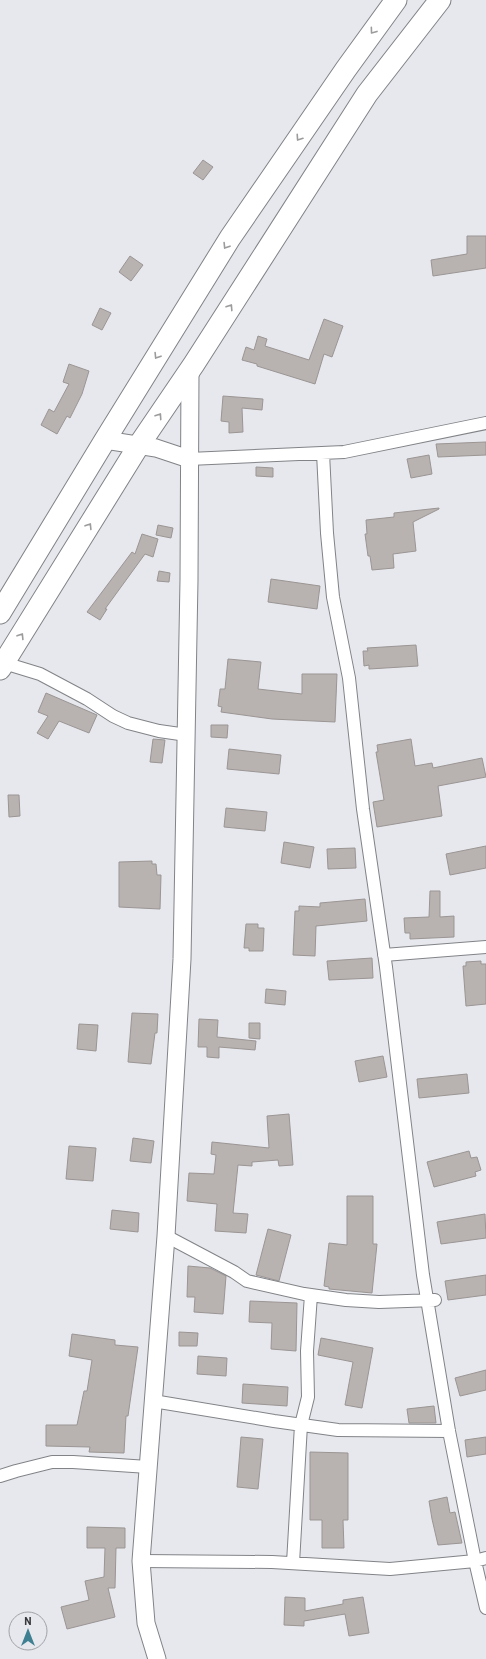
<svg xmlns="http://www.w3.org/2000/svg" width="486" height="1659" font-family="Barlow,sans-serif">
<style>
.building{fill:#b8b2b0;stroke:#9b9594}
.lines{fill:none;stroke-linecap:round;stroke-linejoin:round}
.street-casing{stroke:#818387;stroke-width:14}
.secondary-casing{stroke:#818387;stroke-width:19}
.highway-casing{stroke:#818387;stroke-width:23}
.street{stroke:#fff;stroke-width:12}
.secondary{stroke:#fff;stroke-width:17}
.highway{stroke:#fff;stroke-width:21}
.oneway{stroke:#9c9c9d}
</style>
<rect width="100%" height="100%" fill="#e6e8ed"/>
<path class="building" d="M203,160l10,7 -10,13 -10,-7z
M467,236h19v32l-53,8 -2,-16 36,-6z
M130,256l13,9 -12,16 -12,-9z
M100,308l11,5 -9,17 -10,-5z
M324,319l19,7 -11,31 -8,-3 -9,30 -58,-18v-2l-15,-4 4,-13 8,3 4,-14 9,3 -2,7 44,14z
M69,364l20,7 -7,23 -12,24 -3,-2 -10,18 -16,-9 8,-16 5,3 15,-28 -6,-2z
M223,396l40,3 -1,11 -20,-2 1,24 -14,1v-11l-8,-1z
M486,442v13l-48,2 -2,-13z
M429,455l3,19 -21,4 -4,-19z
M256,467l17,1v9l-17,-1z
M439,508v1l-26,13 3,29 -23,3 1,14 -22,2 -2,-14h-2l-3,-22h2l-1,-14 28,-3v-4z
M158,525l15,3 -2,10 -15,-3z
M142,534l16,5 -5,18 -8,-3 -40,55h2l-7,11 -13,-8 45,-60 3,2z
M159,571l11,2 -1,9 -12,-1z
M271,579l49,7 -3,23 -49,-7z
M416,645l2,21 -49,3v-4l-5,1 -1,-15h5l-1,-3z
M228,659l33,3 -3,27 44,5v-20h35l-2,48 -63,-3 -51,-7 1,-5 -4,-1 2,-16v-1h5z
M46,693l51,22 -8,18 -30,-12 -11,18 -11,-6 11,-17 -10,-4z
M211,725h17l-1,13 -16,-1z
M153,739l12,1 -3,23 -12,-1z
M411,739l4,27 17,-3 1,5 49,-10 4,19 -48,9 4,30 -65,11 -4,-25 11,-2 -8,-48h2l-1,-7z
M229,749l52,6 -2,19 -52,-5z
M8,795h11l1,21 -11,1z
M226,808l41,4 -2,19 -41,-4z
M284,842l30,5 -4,21 -29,-5z
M486,846v22l-36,7 -4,-21z
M355,848l1,20 -28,1 -1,-20z
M152,861v3h4l1,11h4l-1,34 -41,-2v-45z
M430,891h10v26l14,-1v21l-44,2v-6h-5l-1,-15 25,-1z
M365,899l2,22 -51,5 -1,30 -22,-1 2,-44h4v-5l21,1v-4z
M246,924h12v4h6l-1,23h-14v-3h-5z
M372,958l1,20 -44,2 -2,-19z
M481,961v3h5v40l-20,2 -3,-40h3v-4z
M266,989l20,2 -1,14 -20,-2z
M132,1013l26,1 -1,19h-2l-4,31 -23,-2z
M199,1019l19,1 -1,17 39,4 -1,9 -36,-3v11l-12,-1v-10h-9z
M249,1023h11v16l-11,-1z
M79,1024l19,1 -2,26 -19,-2z
M383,1056l4,21 -28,5 -4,-21z
M467,1074l2,19 -50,5 -2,-19z
M289,1114l4,51 -14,1 -1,-6 -26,2v4l-14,-1 -5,48 15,1 -2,19 -31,-2 2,-27 -30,-3 2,-28 25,1 2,-19 -5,-1 1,-12 57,6 -2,-32z
M133,1138l21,3 -3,22 -21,-2z
M69,1146l27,2 -3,33 -27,-2z
M469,1151l2,7 6,-1 4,13 -6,2 1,4 -42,11 -7,-25z
M347,1196h26v48h4l-5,49 -43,-4v-2l-5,-1 5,-43 18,2z
M112,1210l27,3 -1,19 -28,-3z
M485,1214l1,24 -45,6 -4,-22z
M268,1229l23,6 -12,46 -23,-6z
M188,1266l22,2 16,8 -3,38 -29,-2 1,-15h-8z
M486,1275v20l-38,5 -3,-19z
M250,1301l47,2 -1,48 -25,-2 1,-26 -23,-1z
M179,1332l19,1 -1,13h-18z
M72,1334l43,6v5l23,2 -10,69h-2l-2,37 -35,-1 1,-5 -44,-1v-21h31l7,-34h3l5,-31 -23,-4z
M321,1338l52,10 -11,60 -17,-3 8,-43 -35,-7z
M198,1356l29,2 -1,18 -29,-2z
M486,1370v20l-26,6 -5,-18z
M243,1384l45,3 -1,19 -45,-3z
M434,1406l2,17h-27l-2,-14z
M241,1437l22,2 -5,50 -21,-2z
M486,1437v17l-19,3 -2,-17z
M310,1452l38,1v67h-5l1,28h-22v-28h-12z
M447,1497l3,16 5,-1 7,31 -24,2 -6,-26 -3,-18z
M87,1527l38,1v20h-9l-1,40h-7l7,29 -48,12 -6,-22 28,-7 -4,-19 19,-4 1,-29h-18z
M285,1597l20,1v13l38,-7v-4l20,-3 6,36 -20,3 -4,-22 -41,7v5l-20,-1z"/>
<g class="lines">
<defs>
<path id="street" d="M189,459l155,-7 142,-29
M4,663l36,11 47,25 26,17 15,7 31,8 28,4
M384,955l102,-8
M166,1236l68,36 13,9 57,13 42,6 33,2 56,-2
M153,1401l121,20 64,9 111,1
M0,1476l16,-5 36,-9h21l75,5
M486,1558l-11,3 11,47
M141,1561l131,1 118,7 85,-8 -26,-130 -26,-156 -37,-308 -23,-158 -14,-131 -16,-81 -6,-64 -4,-80
M293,1563l8,-138 7,-28 -1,-46 4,-56"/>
<path id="secondary" d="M105,440l51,8 33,11
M157,1659l-11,-36 -5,-62 25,-325 16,-277 7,-379 1,-209"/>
<path id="highway" d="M0,613l105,-173 125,-202 116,-169 50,-69
M0,669l139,-224 55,-81 173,-270 73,-94"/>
</defs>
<use href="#street" class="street-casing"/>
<use href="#secondary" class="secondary-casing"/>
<use href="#highway" class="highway-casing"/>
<use href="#street" class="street"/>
<use href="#secondary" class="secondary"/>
<use href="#highway" class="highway"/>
</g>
<defs><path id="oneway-chevron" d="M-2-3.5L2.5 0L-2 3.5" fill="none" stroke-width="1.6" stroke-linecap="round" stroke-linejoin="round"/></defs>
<g class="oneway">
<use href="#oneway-chevron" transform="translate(373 31) rotate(126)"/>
<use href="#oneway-chevron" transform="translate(299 138) rotate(124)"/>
<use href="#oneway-chevron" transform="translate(226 246) rotate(122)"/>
<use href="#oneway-chevron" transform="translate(230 307) rotate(-57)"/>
<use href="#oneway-chevron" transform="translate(157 356) rotate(122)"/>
<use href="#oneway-chevron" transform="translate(159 416) rotate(-56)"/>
<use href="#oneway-chevron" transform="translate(89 526) rotate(-58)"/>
<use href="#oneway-chevron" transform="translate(21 636) rotate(-58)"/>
</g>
<g transform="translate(28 1631)"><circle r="19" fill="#e6e8ed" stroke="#a0a2a6"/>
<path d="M0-3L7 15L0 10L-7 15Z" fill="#3e7f92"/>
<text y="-6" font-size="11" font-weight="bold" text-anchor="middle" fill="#38393b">N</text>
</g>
</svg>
